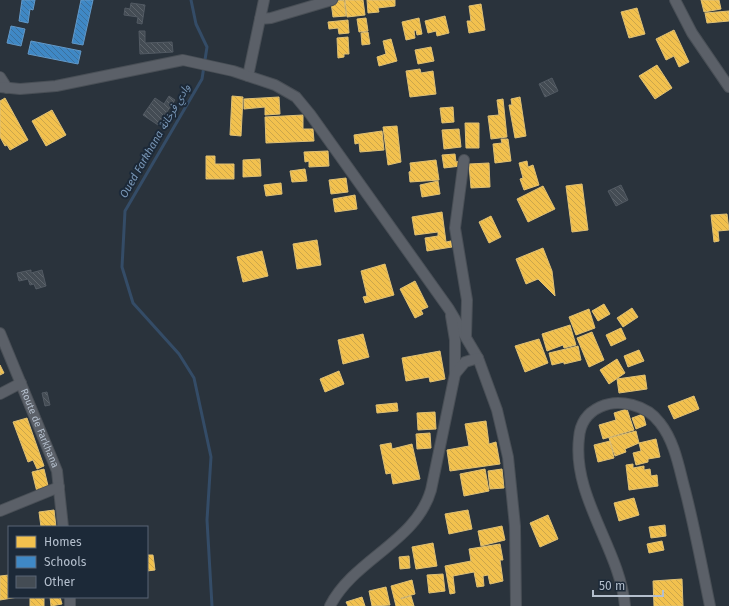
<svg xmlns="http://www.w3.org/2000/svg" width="729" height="606" font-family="'Fira Sans','Noto Sans Arabic',sans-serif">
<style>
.homes{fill:url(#homes-back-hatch);stroke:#dfc074}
.schools{fill:url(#schools-back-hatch);stroke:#6298c7}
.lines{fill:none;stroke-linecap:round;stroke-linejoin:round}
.stream{stroke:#344c67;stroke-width:3}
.building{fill:url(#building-back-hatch);stroke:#525a63}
.minor-casing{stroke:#494f56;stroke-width:12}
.minor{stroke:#5b6068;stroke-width:10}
.labels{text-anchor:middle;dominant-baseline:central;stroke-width:4;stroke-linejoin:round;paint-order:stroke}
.street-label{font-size:10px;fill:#b4bfcd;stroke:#1c2938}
.water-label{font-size:11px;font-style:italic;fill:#7997b7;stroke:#1c2938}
</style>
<defs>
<pattern id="homes-back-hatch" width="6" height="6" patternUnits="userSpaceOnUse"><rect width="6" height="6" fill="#f2c14e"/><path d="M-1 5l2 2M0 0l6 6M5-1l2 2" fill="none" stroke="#cca64b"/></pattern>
<pattern id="schools-back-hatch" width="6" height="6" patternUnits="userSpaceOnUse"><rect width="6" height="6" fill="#3f88c5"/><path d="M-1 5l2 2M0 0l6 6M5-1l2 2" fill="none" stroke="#3c709c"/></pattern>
<pattern id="building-back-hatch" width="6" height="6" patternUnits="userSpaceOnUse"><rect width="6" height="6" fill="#444c54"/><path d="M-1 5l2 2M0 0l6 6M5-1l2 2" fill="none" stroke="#5d646b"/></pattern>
</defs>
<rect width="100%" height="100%" fill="#2a333c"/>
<path class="homes" d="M344,0l2,16 -13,1 -2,-15z
M345,0h18l2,15 -18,2z
M367,0h28v6l-17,2 1,4 -11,1z
M701,0h18l2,9 -17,3z
M481,4l4,26 -16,3 -2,-12h4l-2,-15z
M637,8l8,26 -16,4 -8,-26z
M729,11v10l-22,2 -2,-10z
M445,16l4,17 -12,3 -1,-5 -8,2 -3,-12z
M366,18l2,13 -9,1 -2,-13z
M419,18l3,16 -5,1 -1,-5 -2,1 1,7 -9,2 -4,-18z
M348,20l1,13 -10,1 -1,-6 -9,1 -1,-7z
M674,30l15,32 -10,5 -5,-11 -8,4 -10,-21z
M368,32l2,12 -8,1 -1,-12z
M348,37l1,17h-5v3l-6,1 -1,-20z
M391,39l6,22 -18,5 -2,-9 9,-3 -3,-13z
M431,47l3,14 -16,3 -3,-14z
M657,65l15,23 -17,11 -16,-23z
M420,69l1,4 12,-2 3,23 -26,3 -4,-26z
M232,96l11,1 -2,39 -11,-1z
M279,97l1,17 -15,1v-8l-21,2v-10z
M520,97l6,39 -11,2 -6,-33h3l-1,-6z
M5,98l23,42 -18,10 -3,-5 -2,1 -5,-9v-36z
M503,99l4,38 -16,2 -3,-23 11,-1 -2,-15z
M453,107l1,15 -12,1 -2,-15z
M52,110l14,25 -20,11 -14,-25z
M303,115v14h10l1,12 -48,2 -1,-26z
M465,123h14v25h-13z
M397,126l4,36 -13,3 -5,-38z
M459,129l2,18 -17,2 -2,-19z
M382,131l2,19 -24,2 -1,-9 -4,1 -1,-9z
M501,139h7l3,22 -16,2 -2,-19 9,-1z
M328,151l1,15 -20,1v-6l-4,1 -1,-10z
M455,154l1,8 4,-1 1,5 -17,2 -2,-13z
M206,156h9v8h19v15h-28z
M260,159l1,17 -18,1v-17z
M436,160l3,20 -29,2 -1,-10 2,-1 -1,-8z
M527,161l1,6 5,-2 6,20 -15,5 -4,-11 3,-1 -4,-15z
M489,163l1,24 -19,1 -2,-24z
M305,169l2,12 -15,1 -2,-11z
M346,178l2,14 -17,2 -2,-14z
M438,181l2,13 -18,3 -2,-12z
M281,183l1,11 -16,2 -2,-11z
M582,184l6,46 -16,2 -6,-46z
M543,186l12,23 -27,13 -11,-23z
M355,195l2,14 -22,3 -2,-13z
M442,212l4,30 5,-1 1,6 -25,4 -2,-13 13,-2v-4l-23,3 -3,-18z
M727,214l2,16 -11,1 1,10 -5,1 -3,-27z
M491,216l10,21 -12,6 -10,-21z
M317,240l4,25 -24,4 -4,-25z
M543,248l9,23 3,25 -17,-17 -12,5 -10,-25z
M262,251l6,25 -25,6 -6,-25z
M385,264l9,31 -29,8 -2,-6 4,-1 -6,-25z
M415,281l13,26 -7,3 2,4 -8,4 -15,-29z
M604,304l6,10 -12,7 -6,-10z
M632,308l6,9 -15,10 -6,-9z
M589,309l6,19 -19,7 -7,-18z
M570,325l6,20 -12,3 -1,-3 -16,6 -5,-17z
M621,328l5,11 -15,7 -5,-11z
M592,332l12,28 -15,7 -12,-29z
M363,334l6,23 -26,7 -5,-24z
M539,339l9,24 -23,9 -10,-26z
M578,346l3,14 -17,4v-2l-12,3 -3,-12z
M639,350l5,11 -16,6 -4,-11z
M440,351l5,28 -15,3 -1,-5 -23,4 -4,-23z
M617,359l8,14 -16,11 -9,-14z
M0,365l4,8 -4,2z
M339,371l5,13 -19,8 -5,-13z
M645,375l2,14 -28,4 -2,-14z
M694,396l5,13 -25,10 -6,-13z
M397,403l1,8 -21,2 -1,-8z
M627,409l7,21 -31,9 -4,-14 17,-5 -2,-7z
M435,412l1,17 -18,1 -1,-17z
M643,414l3,11 -10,4 -4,-11z
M27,418l17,48 -7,3 -4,-9 -5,2 -15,-40z
M486,421l3,23 7,-2 4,22 -50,7 -3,-21 22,-4 -4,-22z
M636,431l3,12 -14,6 1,3 -11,4 -6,-18z
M430,433l1,15 -14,1 -1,-15z
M656,439l4,18 -12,2v3l-12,3 -3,-12 8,-2 -2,-8z
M610,441l4,17 -16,4 -4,-17z
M391,443l1,6 20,-5 8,35 -27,5 -2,-11 -5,1 -6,-29z
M633,464v4l11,-2v4l6,-1 1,7 6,-1 1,11 -29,4 -3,-25z
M44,469l5,21 -12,2 -5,-20z
M485,469l4,22 -25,5 -4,-22z
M502,469l2,19 -14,1 -2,-18z
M634,498l5,17 -20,6 -5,-18z
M54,510l2,17h-15l-2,-15z
M468,510l4,19 -23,5 -4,-20z
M548,515l10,24 -18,8 -10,-24z
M665,525l1,11 -15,2 -2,-11z
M502,526l3,14 -24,6 -3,-15z
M662,541l2,9 -15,3 -2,-9z
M433,543l4,23 -21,3 -4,-22z
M500,544l3,16h-3l3,21 -13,3 -2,-9 -5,1 1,10 -7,1 -3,-15 -21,4 2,17 -5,1 -5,-28 26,-5 -2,-12z
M147,555h6l2,15 -8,1z
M409,556l1,12 -10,1 -1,-12z
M443,574l2,17 -16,2 -2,-18z
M9,575v22h9l-18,3v-24z
M682,579l1,27h-29l-1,-25z
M412,580l3,14 -14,4v1l10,-3 3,10h-18l-5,-20z
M386,587l4,18 -18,1 -3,-15z
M30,597l14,1v8h-14z
M50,597h10l2,7 -11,2z
M362,597l3,9h-17l-2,-4z"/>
<path class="schools" d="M22,0h13l-2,10 -3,-1 -2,14 -9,-2z
M81,0h12l-10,45 -11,-2z
M11,26l14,3 -4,17 -14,-3z
M31,41l50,10 -3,13 -50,-10z"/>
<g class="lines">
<path class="stream" d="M191,0l5,24 11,23 -5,32 -77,132 -3,56 11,36 46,51 15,24 17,79 -4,63 5,86"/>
</g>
<path class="building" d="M131,3l14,2 -3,19 -5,-1 1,-6 -14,-2 1,-7 5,1z
M139,31h6v12l27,-1 1,10 -33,2z
M552,78l6,13 -13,6 -6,-13z
M169,96l6,4 -17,25 -15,-10 12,-17 9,6z
M621,185l7,15 -12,6 -8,-15z
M31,270v3l11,-3 4,16 -10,3 -2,-5 -4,1 -2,-6 -9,2 -2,-8z
M47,392l3,13 -5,1 -3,-13z"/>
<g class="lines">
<defs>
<g id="minor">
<path d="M675,0l17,33 37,54"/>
<path d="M260,19l11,-1 61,-18"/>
<path d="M248,76l16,-76"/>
<path d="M0,77l7,11"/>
<path d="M0,87l20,2 36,-3 127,-26 50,11 42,14 21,12 14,17 139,195 29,49 19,52 11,47 7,69 1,80"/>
<path d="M464,160l-9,68 12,72 -1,36"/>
<path d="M451,316l4,24v34"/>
<path id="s1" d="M0,333l57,138 6,56"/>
<path d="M0,394l21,-11"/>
<path d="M0,511l59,-24"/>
<path d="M70,597v9"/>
<path d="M330,606c24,-47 86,-64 101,-116l24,-116 10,-12 13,-4"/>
<path d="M625,606c-5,-57 -53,-109 -46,-168 1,-14 8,-25 21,-31 19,-9 47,-2 60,16 15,19 19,45 25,67 10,39 17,77 25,116"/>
</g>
</defs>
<use href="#minor" class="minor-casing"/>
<use href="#minor" class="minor"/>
</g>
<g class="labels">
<g class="street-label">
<text stroke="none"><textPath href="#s1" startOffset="103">Route de Farkhana</textPath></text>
</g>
<g class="water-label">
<text transform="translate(155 141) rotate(-60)">Oued Farkhana وادي فرخانة</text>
</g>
</g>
<rect x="8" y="526" width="140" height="72" fill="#1c2938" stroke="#596574"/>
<rect x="16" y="536" width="20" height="12" fill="#f2c14e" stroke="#596574"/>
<text x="44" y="546" font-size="12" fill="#b4bfcd">Homes</text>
<rect x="16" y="556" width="20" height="12" fill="#3f88c5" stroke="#596574"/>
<text x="44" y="566" font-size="12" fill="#b4bfcd">Schools</text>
<rect x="16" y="576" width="20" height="12" fill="#444c54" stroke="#596574"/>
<text x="44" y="586" font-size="12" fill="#b4bfcd">Other</text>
<path d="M593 590v6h70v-6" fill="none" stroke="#b4bfcd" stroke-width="2"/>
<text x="599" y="590" font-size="12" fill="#b4bfcd" stroke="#1c2938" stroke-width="3" paint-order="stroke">50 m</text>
</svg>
